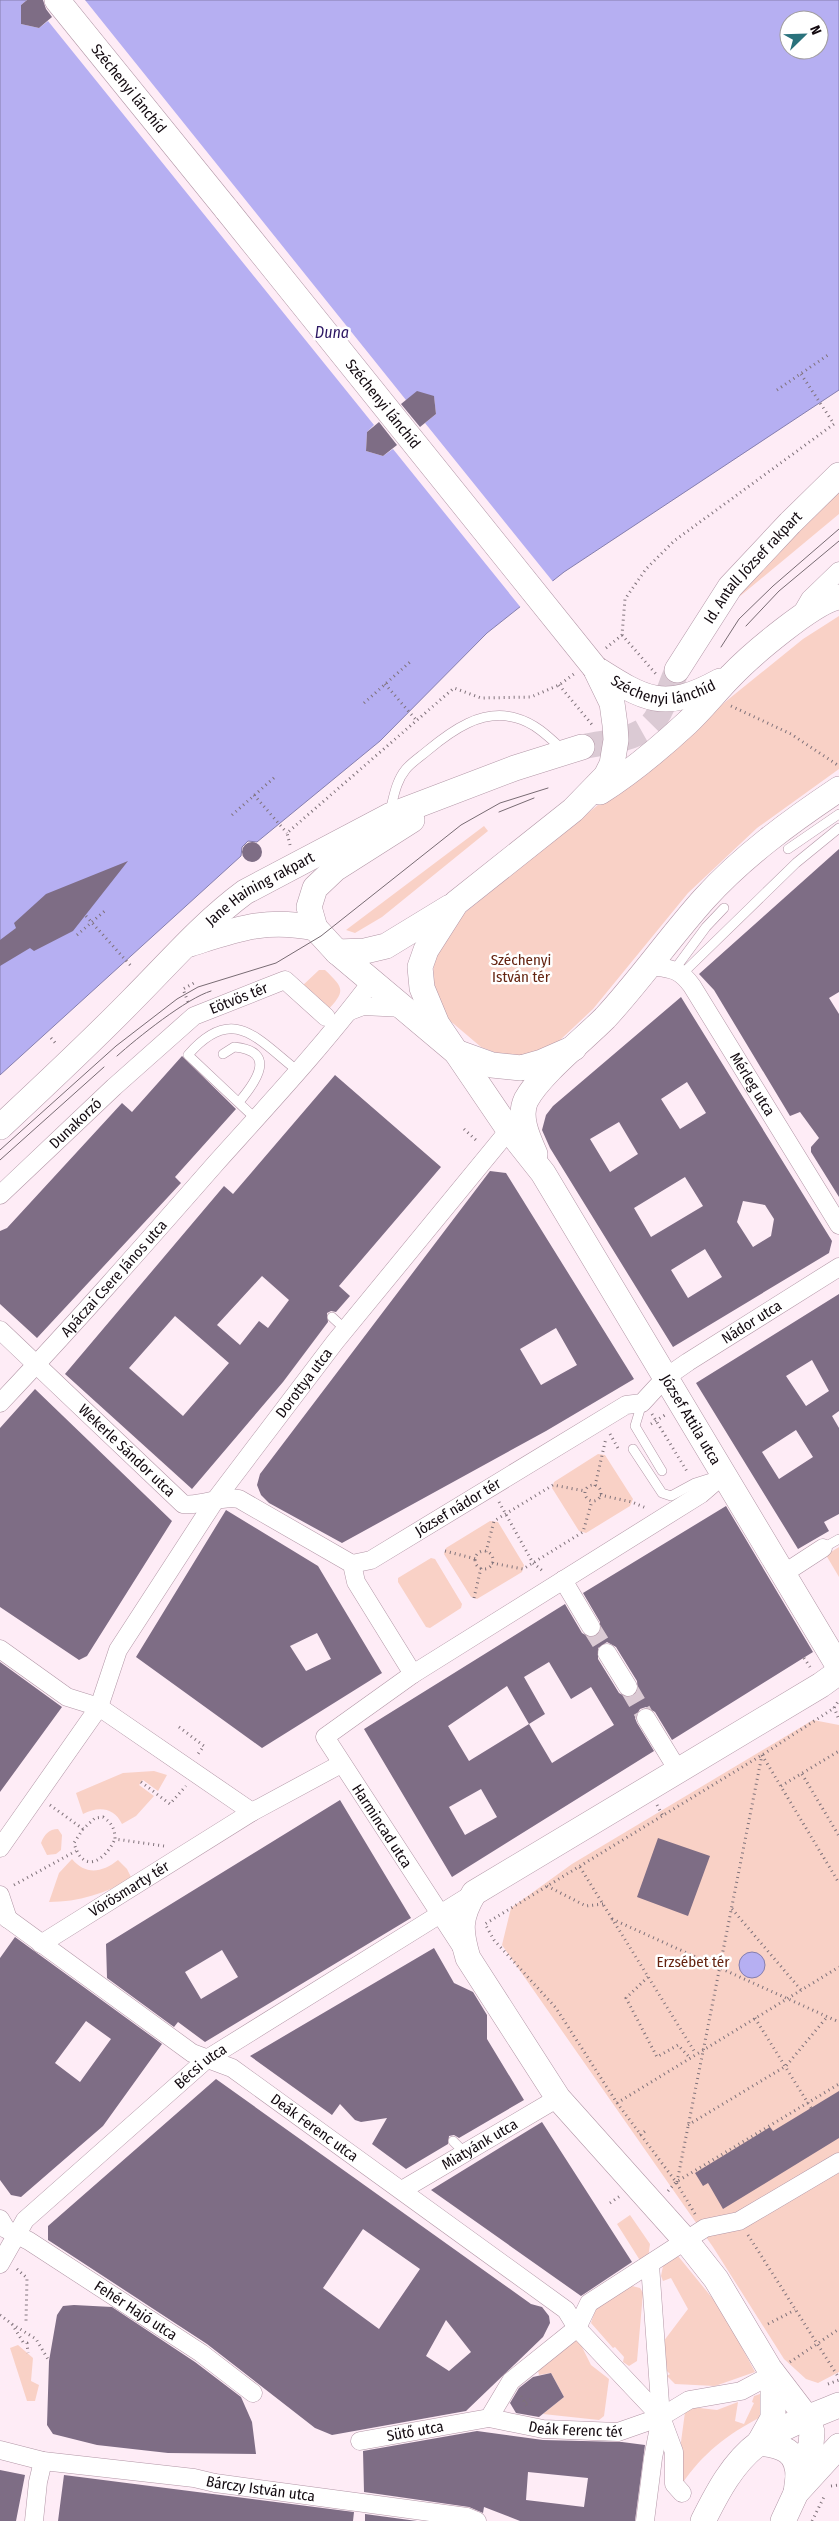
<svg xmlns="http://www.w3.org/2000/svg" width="839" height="2521" font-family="'Fira Sans Condensed',sans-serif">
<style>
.green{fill:#f9d1c6}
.water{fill:#b6aff2;stroke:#857eae;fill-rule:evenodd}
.pier{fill:#feecf6}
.building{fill:#7e6d85;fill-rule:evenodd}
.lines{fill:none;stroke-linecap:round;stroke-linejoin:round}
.street-tunnel{stroke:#dbcad4;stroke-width:18;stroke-dasharray:18 9;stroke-linecap:butt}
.secondary-tunnel{stroke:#dbcad4;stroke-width:25;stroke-dasharray:25 12;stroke-linecap:butt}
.lane-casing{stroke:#b296a6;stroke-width:10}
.street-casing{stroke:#b296a6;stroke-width:19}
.secondary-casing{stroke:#b296a6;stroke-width:26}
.path{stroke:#7f727a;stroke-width:3;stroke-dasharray:1 4;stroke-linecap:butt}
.lane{stroke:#fff;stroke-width:9}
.street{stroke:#fff;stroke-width:18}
.secondary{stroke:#fff;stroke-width:25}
.tram{stroke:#786b73;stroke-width:1}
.secondary-bridge-casing{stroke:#b296a6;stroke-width:26;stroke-linecap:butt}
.path-bridge{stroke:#7f727a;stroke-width:3;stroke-dasharray:1 4;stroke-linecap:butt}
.secondary-bridge{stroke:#fff;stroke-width:25}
.labels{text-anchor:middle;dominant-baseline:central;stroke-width:5;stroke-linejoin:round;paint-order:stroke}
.street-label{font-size:15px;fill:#130a10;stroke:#fff}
.park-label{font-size:15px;fill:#652411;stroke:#fff}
.water-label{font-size:16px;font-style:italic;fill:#2c1763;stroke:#fff}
</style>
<rect width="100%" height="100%" fill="#feecf6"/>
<path class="green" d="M839,491v23l-100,83 8,-15z
M839,616v153l-82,59 -69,65 -95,116 -35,33 -19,11 -19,3 -21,-2 -18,-7 -33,-28 -10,-18 -5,-23 1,-20 23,-39 346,-280z
M484,826l4,5 -106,86 -27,16 -9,-3z
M319,970h6c19,18 21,21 2,41l-26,-24z
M598,1454l7,1 28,44 -3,7 -44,27 -7,-2 -27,-43 2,-6z
M490,1521l8,1 26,43 -2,7 -45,27 -6,-2 -27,-43 2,-6z
M839,1547v30l-13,-22z
M431,1558l4,1 27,45 -1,4 -31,20 -4,-1 -28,-45v-4z
M813,1720l26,5v647l-21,11 -12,-4 -22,-20 -71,-112 -211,-302 9,-37 61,-44z
M154,1771l13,4 -9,16 -15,-11 -4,5 15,11 -18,20 -14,8c-8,-17 -24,-18 -39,-10l-7,-21 47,-20z
M58,1829l4,6 -1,15 -5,4 -9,1 -6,-12c3,-8 8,-14 17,-14z
M72,1859c13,16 30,14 46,1l9,9 5,10c-27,14 -53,23 -83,23l10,-29z
M630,2215l20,29 -2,14 -7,4 -24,-38z
M678,2256l44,54 33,62 -40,14 -40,-2 -8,-8 3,-2 -6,-6 -4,-22 28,-37 -17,-31 -8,3 -2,-5 2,-10z
M632,2286l8,2 3,5 -6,68 -8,5 -6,-4 1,-5 -9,-10 -2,1 -22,-25 5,-16z
M564,2338l15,3 12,24 18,14 -5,37 -5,4 -56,-6 21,-17 -13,-24 -12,2 -2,-9z
M18,2345l15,13 -2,23 8,4 -4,16h-8l-17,-53z
M760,2394l2,13 -3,11c-31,16 -57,36 -77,66l-1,-42 4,-30 6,-5 26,3 21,-8 -3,19 9,3 10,-21 -2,-1 2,-6z"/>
<path class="water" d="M0,0h839v390l-275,182 -77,61 -107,108 -123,101 -9,-1 -6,6 -1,9 -241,219zM789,20h30v30h-30z
M739 1965a13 13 0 1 1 26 0a13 13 0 1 1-26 0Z"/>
<path class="pier" d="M27,0h58l321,400 28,-3 2,17 -11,9 129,160 -32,26 -129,-160 -10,7 -17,-5 1,-19 7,-7 -326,-404 -9,7 -18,-4v-19z"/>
<path class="building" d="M27,0h16l3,9 6,8 -13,11 -18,-4v-19z
M417,391l17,5 2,18 -16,13 -19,-23z
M379,422l18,23 -14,11 -17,-5 1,-19z
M242 852a10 10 0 1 1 20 0a10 10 0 1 1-20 0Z
M839,849v143l-10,6 10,16v183l-28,-45v-5l8,-9 -19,-26 -10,4 -76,-126 -15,-16z
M128,861l-55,70 -39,20 -4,-3 -30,18v-26l16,-12 -2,-5 32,-29z
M681,997l151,244 -3,12 -156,94 -123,-199 -8,-18 4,-15 7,-9zM687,1082l19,31 -26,16 -19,-30zM619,1122l19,32 -28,18 -20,-33zM685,1177l18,29 -52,31 -17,-29zM743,1201l22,4 9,14 -3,17 -18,11 -16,-25zM705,1249l17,28 -34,21 -17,-28z
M182,1056l54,53 -61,68 6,6 -144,155 -37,-34v-73l7,-3 115,-125 10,9z
M335,1075l106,92 -102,119 11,10 -14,16 -5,-1 -4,2 1,9 -45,60 -91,107 -127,-115 159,-188 9,8zM262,1276l27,24 -21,28 -9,-7 -19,24 -23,-20zM175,1316l54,47 -46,53 -54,-48z
M490,1171l16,2 128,206 -88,52 -204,112 -73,-40 -8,-8 -4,-10 3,-11zM556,1328l21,37 -36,20 -21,-36z
M839,1294v117l-7,5 7,12v86l-15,8 5,9 -31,18 -102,-166zM812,1360l17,31 -23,15 -20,-30zM796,1430l17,27 -34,22 -17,-27z
M35,1389l137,132 -85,135 -8,4 -79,-53v-179z
M726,1506l87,146 -141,88 -17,-28 -9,-5 -6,2 -5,9 2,5 17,28 -202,126 -88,-148 201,-125 17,29 9,5 6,-2 3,-4v-10l-17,-29zM607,1642l9,5 21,34 1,11 -5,4 -5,2 -9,-5 -21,-34v-11zM549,1662l22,37 20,-12 23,38 -62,38 -23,-39 16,-10 -21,-37zM507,1686l22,38 -60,37 -21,-35zM481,1789l16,28 -32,18 -16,-28z
M226,1510l92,56 64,107 -120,75 -126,-91zM317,1633l14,26 -25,12 -16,-25z
M0,1662l62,45 -62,85z
M340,1800l71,118 -206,124 -27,-20 -4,5 -67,-49 -1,-34zM222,1950l16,27 -37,22 -16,-27z
M658,1838l52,18 -22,60 -51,-19z
M15,1937l147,107 -59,82 -82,71 -10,-2 -11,-15v-222zM86,2021l25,18 -31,43 -25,-19z
M434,1948l20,35 19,9 14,23v24l37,61 -65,38 -5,-3 -5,1 -1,8 -42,25 -34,-25 15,-26 -26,4 -6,-2 -15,-16 -8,11 -82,-59z
M216,2079l315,225 11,3 7,9 1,7 -7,14 -77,74 -134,24 -17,-7 -108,-84 -159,-104v-14zM363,2229l57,40 -41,60 -56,-41zM446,2320l25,32 -22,19 -23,-15z
M839,2091v47l-116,71 -15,-26 -5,3 -8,-13 75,-46 3,4z
M542,2122l90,140 -51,34 -150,-106z
M74,2305l38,2 83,55 46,35 11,25 4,32 -88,-1 -71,-8 -44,-11 -6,-9 2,-64 8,-46 6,-9z
M551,2373l13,24 -25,20 -23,-4 -6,-10 9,-15 14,-11z
M477,2431l66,9 79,2 23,3 -10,76h-115l-36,-14 -1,6 -14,-6 -105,-15 -1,-41zM528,2472l60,6 -4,29 -58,-7z
M0,2470l25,5 -9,46h-16z
M64,2475l290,37 -1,9h-295z
M365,2514l52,7h-52z"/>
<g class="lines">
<path class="street-tunnel" d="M591,1627l16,26
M628,1687l18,31"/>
<path class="secondary-tunnel" d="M582,747c22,-5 59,-7 73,-27 10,-15 15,-34 22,-50"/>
<defs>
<path id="lane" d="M390,811c4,-15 6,-30 16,-42 6,-7 14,-12 21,-18 24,-20 55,-43 89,-33 19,5 33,19 47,32
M788,849l51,-35
M675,969l31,-42 18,-19
M683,973l113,-110 43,-35
M223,1054l11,-7c44,4 22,35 5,55
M256,1119l-68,-64c45,-52 69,-16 110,16
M332,1317l14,13
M642,1403l-7,23 27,45
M633,1449l29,44 9,3 24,-13 19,-6
M823,1548l16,-9
M453,2141l13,13"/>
<g id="street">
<path d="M803,611l7,-12 29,-28"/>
<path id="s1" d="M650,966c21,3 29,2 42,20l147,239"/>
<path d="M350,1011l13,-5 41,2"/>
<path id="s2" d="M0,1195l114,-108 80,-71 91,-36 41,37"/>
<path id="s3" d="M0,1330l183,174c20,3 36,-9 56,-5l113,65"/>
<path id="s4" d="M0,1403c74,-78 145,-159 216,-240 53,-59 108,-118 156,-182"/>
<path id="s5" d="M352,1564l19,-4 255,-155 16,-2 23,-25 23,-16 151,-95"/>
<path d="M352,1564l4,18 57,92"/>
<path d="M783,1574l40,-26"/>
<path d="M563,1580l28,47"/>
<path d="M0,1649l67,48 32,10 153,105"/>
<path d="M607,1653l21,34"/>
<path d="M646,1718l33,54"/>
<path id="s6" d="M0,1848l99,-141 19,-57 98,-151 119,-157 174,-212"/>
<path d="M0,1895l8,24"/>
<path id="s7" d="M0,1913l192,140 40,15 334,242 11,18 84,89 13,35v32l8,9"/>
<path id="s8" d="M41,1944l211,-132 89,-48"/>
<path d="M463,1949l-138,-212 88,-63 288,-180 22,-19"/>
<path id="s9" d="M402,2190l156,-92"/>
<path id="s10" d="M0,2219l6,10 23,12 172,112 52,40"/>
<path id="s11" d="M0,2264l25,-44 182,-161 267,-166"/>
<path d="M489,2418l22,-37 66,-53 12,-25 116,-75 34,-7 100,-59"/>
<path id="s12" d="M360,2441l129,-23 54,11 75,3 43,-15 28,-17 52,-9 32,-17"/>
<path id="s13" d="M0,2450l43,11 151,17 21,5 252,34 10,4"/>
<path d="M34,2521l4,-39 5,-21"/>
<path d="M645,2521l8,-63 8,-41 -11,-152"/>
</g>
<g id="secondary">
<path id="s14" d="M57,0l170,210"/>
<path id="s15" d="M595,668l17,35 3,22 1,15 -4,24 -6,12 -33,34 -117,93 -30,47 -6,17 2,21 15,36 72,106 34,43 296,494"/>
<path id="s16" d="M595,668c50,32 69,44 125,13"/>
<path id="s17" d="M677,670l53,-83 60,-64 49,-48"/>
<path d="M600,792c30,-19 60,-44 87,-69 16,-15 29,-32 44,-47 19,-20 83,-75 108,-79"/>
<path d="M412,820l-77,49 -20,19 -6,19 6,21 22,24 119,100 36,13 29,3 21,-6 32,-14"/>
<path d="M190,944c48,-15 75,-26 125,-16"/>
<path d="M337,952l28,-1 21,-5 64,-39"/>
<path id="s18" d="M0,1127c45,-42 89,-83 132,-127 37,-37 71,-77 113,-108l144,-76 126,-48 67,-21"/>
<path d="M535,1154c-7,-16 -17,-37 -9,-54 14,-26 57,-60 79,-82 35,-38 65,-81 99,-119 39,-43 87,-78 135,-110"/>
<path d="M759,2443l14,-25v-44"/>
<path d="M759,2443c23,3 39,7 39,34"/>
<path d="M796,2493l2,-16 13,-32 1,-13 -4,-13 -39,-51 -53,-89 -30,-38 -128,-143 -90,-140c-8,-27 -9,-40 6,-65l347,-208 18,-13"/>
<path d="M703,2521c14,-28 30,-59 56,-78 23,-17 54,-27 80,-38"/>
<path d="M783,2521l13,-28 43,-47"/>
</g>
</defs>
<use href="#lane" class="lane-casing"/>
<use href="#street" class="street-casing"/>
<use href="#secondary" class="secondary-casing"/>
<path class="path" d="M777,390l51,-35
M622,635l34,39
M606,648l16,-13 3,-36 21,-30 28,-28 160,-117 -33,-50
M385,684l32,37
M559,685l35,42
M364,703l46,-41
M731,706l60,28 48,32
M254,795l33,38
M232,815l44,-39
M290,845l-3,-12 167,-145 27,10 50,-1 28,-12 15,-11
M77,935l30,-26
M188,1002l-5,-13 11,-6
M51,1038l6,7
M464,1129l14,13
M652,1414l36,59
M651,1424l14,-9
M610,1434l9,16
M585 1493a8 8 0 1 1 16 0a8 8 0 1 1-16 0Z
M595,1486l11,-48
M600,1495l32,7 14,6
M499,1502l34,61 11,9
M445,1551l31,8
M475 1560a9 9 0 1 1 18 0a9 9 0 1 1-18 0Z
M486,1552l8,-31 59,-36 32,6
M492,1563l31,6 60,-37 9,-31
M474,1598l7,-30
M804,1658l6,9
M834,1707l5,13
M179,1727l25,19 -6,8
M762,1755l77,128
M802,1774l37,62
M141,1782l29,22 16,-18
M781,1786l58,-35
M50,1805l33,24 12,-11 8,-1c9,6 12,12 12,22l49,7
M657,1805l6,11
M83,1829l-9,14c9,32 31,18 41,-4
M580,1867l116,187
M14,1885l62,-34
M547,1886l39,20 17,-2
M732,1909l69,81
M612,1919l227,103
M648,1977l-22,21 31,59 21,-12 12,13
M755,2018l56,90
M617,2103l222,-136
M688,2125l98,-59 41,-49
M640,2135l8,-6
M677,2182l85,-427
M668,2191l8,-9 163,-98
M610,2203l10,-7
M695,2214l-19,-32 -59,-79 -61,-95 -62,-68 -9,-16 277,-169 72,-47 5,-8
M748,2235l91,143
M17,2269l10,9 -1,43
M0,2315l12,9 11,18 4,1 1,10
M12,2324l24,15 13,22
M768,2324l27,-14
M790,2362l49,-33
M828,2384l11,-4
M521,2396l7,12
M526,2403l8,-6
M831,2486l8,-1
M812,2521l13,-26"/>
<use href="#lane" class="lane"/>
<use href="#street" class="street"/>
<use href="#secondary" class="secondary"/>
<path class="tram" d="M746,626l33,-35 60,-50
M721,647l18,-28 34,-33 66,-57
M499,812l35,-14
M117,1056c20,-18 70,-58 94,-65
M0,1150l116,-104 61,-47 21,-12 78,-24 45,-27 140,-111 39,-22 48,-15
M0,1160l104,-93"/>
<defs>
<g id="secondary-bridge">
<path id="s19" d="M227,210l368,458"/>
</g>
</defs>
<use href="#secondary-bridge" class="secondary-bridge-casing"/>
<path class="path-bridge" d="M86,916l45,50"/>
<use href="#secondary-bridge" class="secondary-bridge"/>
</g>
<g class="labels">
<g class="street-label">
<text stroke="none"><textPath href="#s14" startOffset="114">Széchenyi lánchíd</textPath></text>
<text stroke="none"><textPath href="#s19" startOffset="249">Széchenyi lánchíd</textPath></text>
<text stroke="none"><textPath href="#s17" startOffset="128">Id. Antall József rakpart</textPath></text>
<text stroke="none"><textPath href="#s16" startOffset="75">Széchenyi lánchíd</textPath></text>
<text stroke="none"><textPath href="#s18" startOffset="354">Jane Haining rakpart</textPath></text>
<text stroke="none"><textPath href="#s2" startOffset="312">Eötvös tér</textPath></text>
<text stroke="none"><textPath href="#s1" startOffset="164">Mérleg utca</textPath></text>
<text stroke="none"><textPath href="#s2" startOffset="104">Dunakorzó</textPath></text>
<text stroke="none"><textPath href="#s4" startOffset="169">Apáczai Csere János utca</textPath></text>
<text stroke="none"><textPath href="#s5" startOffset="471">Nádor utca</textPath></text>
<text stroke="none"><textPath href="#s6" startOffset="558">Dorottya utca</textPath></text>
<text stroke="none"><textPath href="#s15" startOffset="915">József Attila utca</textPath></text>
<text stroke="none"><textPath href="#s3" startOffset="175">Wekerle Sándor utca</textPath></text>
<text stroke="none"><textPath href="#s5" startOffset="121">József nádor tér</textPath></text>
<text transform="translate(382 1826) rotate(57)">Harmincad utca</text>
<text stroke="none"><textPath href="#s8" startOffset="104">Vörösmarty tér</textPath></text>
<text stroke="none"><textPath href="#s11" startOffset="284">Bécsi utca</textPath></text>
<text stroke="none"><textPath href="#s7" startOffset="382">Deák Ferenc utca</textPath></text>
<text stroke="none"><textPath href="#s9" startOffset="90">Miatyánk utca</textPath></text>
<text stroke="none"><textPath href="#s10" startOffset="165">Fehér Hajó utca</textPath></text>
<text stroke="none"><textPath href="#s12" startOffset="219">Deák Ferenc tér</textPath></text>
<text stroke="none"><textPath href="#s12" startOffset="56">Sütő utca</textPath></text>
<text stroke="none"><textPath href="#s13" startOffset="264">Bárczy István utca</textPath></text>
</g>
<g class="park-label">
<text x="521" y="960">Széchenyi<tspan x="521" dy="17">István tér</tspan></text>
<text x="693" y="1962">Erzsébet tér</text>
</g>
<g class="water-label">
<text x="332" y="332">Duna</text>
</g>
</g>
<g transform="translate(804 35) rotate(67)"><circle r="24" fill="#ffffff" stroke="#a19d9f"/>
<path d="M0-4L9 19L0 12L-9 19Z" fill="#2a727c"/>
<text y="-8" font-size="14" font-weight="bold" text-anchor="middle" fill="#130a10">N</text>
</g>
</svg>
